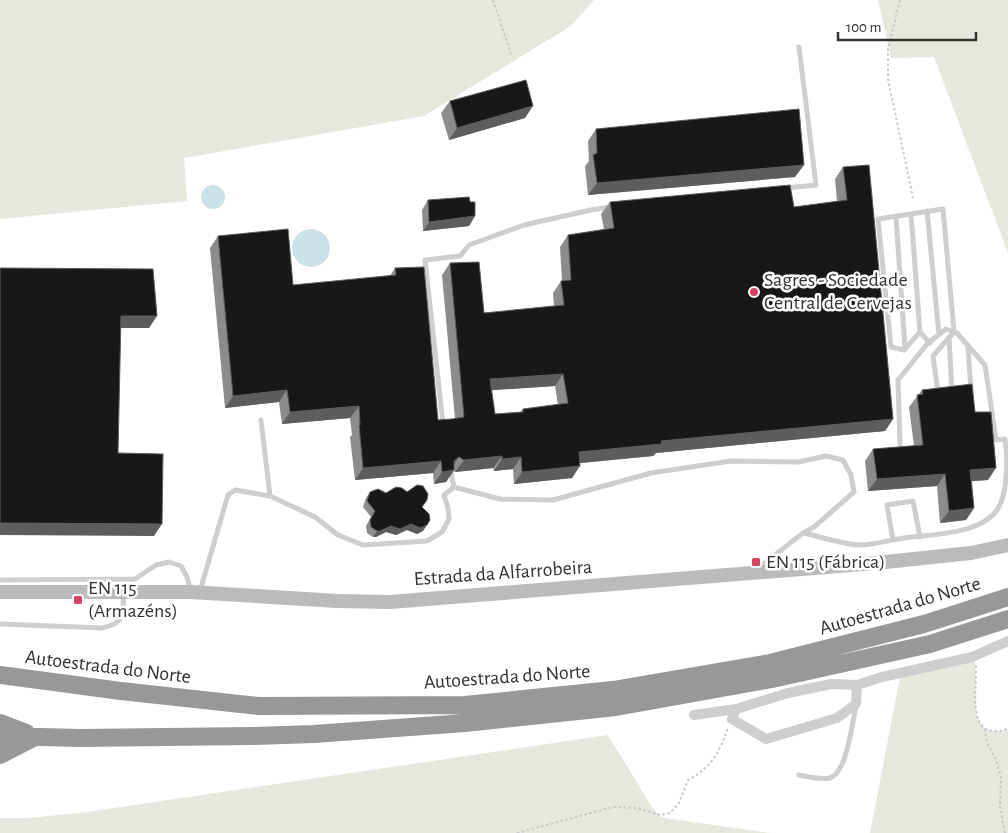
<svg xmlns="http://www.w3.org/2000/svg" width="1008" height="833" font-family="'Alegreya Sans',sans-serif">
<style>
.green{fill:#e5e9dd}
.water{fill:#cbe1e8}
.lines{fill:none;stroke-linecap:round;stroke-linejoin:round}
.path{stroke:#c8c8c8;stroke-width:2;stroke-dasharray:2.5 2.5;stroke-linecap:butt}
.service{stroke:#cecece;stroke-width:5}
.minor{stroke:#cecece;stroke-width:10}
.secondary{stroke:#bbb;stroke-width:14}
.motorway{stroke:#989898;stroke-width:18}
.wall{fill:#8c8c8c;fill-rule:evenodd}
.shaded-wall{fill:#5d5d5d}
.building{fill:#181818;stroke:#5d5d5d;fill-rule:evenodd}
.poi-dot{fill:#d74363;stroke:#fff;stroke-width:2}
.labels{text-anchor:middle;dominant-baseline:central;stroke-width:5;stroke-linejoin:round;paint-order:stroke}
.poi-label{font-size:20px;fill:#313131;stroke:#fff;text-anchor:start}
.street-label{font-size:20px;fill:#313131;stroke:#fff}
</style>
<rect width="100%" height="100%" fill="#fff"/>
<path class="green" d="M0,0h594l-23,26 -147,90 -240,42 3,43 -187,18z
M878,0h130v253l-74,-196 -43,1z
M974,656c7,26 -13,87 34,73v104h-138l31,-161z
M608,735l44,72 8,9 5,2 105,15h-770v-15h30l57,-6z"/>
<path class="water" d="M201 197a12 12 0 1 1 24 0a12 12 0 1 1-24 0Z
M292 248a19 19 0 1 1 38 0a19 19 0 1 1-38 0Z"/>
<g class="lines">
<path class="path" d="M493,0l19,57
M900,0l-12,49v30l25,119
M976,666c1,25 -11,76 32,63
M985,729l2,14 9,17 5,17 -1,31 5,25
M517,833l96,-26 24,1 23,7 10,-2 9,-10 9,-23c24,-13 31,-27 40,-52"/>
<path class="service" d="M785,188l31,-3 -17,-138
M927,211l12,124
M911,214l9,118 10,11
M896,217l9,131
M920,332l-16,18 -13,-3 -13,-128 65,-10 11,123 -21,24 5,37
M949,338l3,54
M968,347l3,44
M261,420l9,76 45,21 23,18 25,10 64,-4 15,-9 7,-13 -1,-11 -4,-13 10,-8 46,12 53,1 98,-27 80,-12 67,1 28,-6 17,4 8,15 3,17 -40,35 -11,6
M443,424l-18,-164 35,-4 9,-11 55,-20 67,-15 19,-3
M451,473l3,14
M893,540l-6,-35 26,-4 7,36
M757,569l46,-36c16,3 42,12 56,12 15,0 31,-5 45,-7 28,-4 75,-3 93,-28 11,-16 11,-51 8,-71l-9,1 -11,-75 -28,-32 -11,-4 -19,15 -29,36 2,65
M0,580l135,-1 21,-14 13,-3 12,4 6,11 4,15
M200,591l28,-96 7,-5 35,6
M0,624l102,4c23,-5 22,-13 21,-34
M799,775c10,2 22,5 31,3 17,-5 22,-56 26,-71"/>
<path class="minor" d="M736,709l-4,10 34,20 71,-21 19,-14 1,-19 25,-8 90,-20 36,-16
M694,715l42,-6 52,-16 43,-9 26,1"/>
<path class="secondary" d="M0,592h191l146,9 53,1 486,-39 95,-10 37,-8"/>
<path class="motorway" d="M0,675l121,16 137,15 207,-1 148,-15 157,-27 154,-39 84,-27
M0,723l26,10
M0,736l80,2 171,-2 63,-2 151,-11 151,-16 156,-28 158,-35 78,-25
M0,755l33,-17"/>
</g>
<path class="wall" d="M450,101l75,17 -76,22 -8,-27z
M596,129l199,48 -207,18 -3,-29 4,-5 -1,-20z
M843,167l50,252 -8,12 -229,22 -3,3 -73,7 -8,15 -58,6 -1,-15 -19,2 -1,-3 -38,4 -1,-1 -8,11 -12,2 -1,-11 -78,7 -5,-43 2,-2 -2,-17 -68,6 -3,-22 -54,6 -15,-160 8,-12 75,49 97,-9 5,-8 43,152 14,-1h3l-13,-144 8,-12 34,50 70,-7 -1,-13 8,-12h1l-2,-34 8,-12 36,-6 -3,-15 9,-12 184,5 43,-6 -2,-22zM555,386l3,19 -35,4 -3,3 -25,2 -4,-24z
M428,200l42,2 5,14 -6,10 -46,5 -1,-21z
M922,390l53,22 13,68 -16,1 2,27 -8,12 -26,3 -3,-37 -69,5 -3,-30 8,-12 41,-3 -5,-39z
M370,492l16,1 36,14 1,24 -6,3 -10,-4 -11,5 -10,-3 -10,5h-3l-6,-4 -1,-7 5,-9 -8,-10 3,-9z"/>
<path class="shaded-wall" d="M533,106l-8,12 -76,22 8,-12z
M804,165l-9,12 -207,18 9,-12z
M475,216l-6,10 -46,5 6,-9z
M121,316h36l-8,12h-37z
M563,374l-8,12 -74,5 9,-12z
M287,390l-8,12 -54,6 8,-12z
M359,406l-9,12 -68,6 8,-12z
M893,419l-8,12 -229,22 -3,3 -83,8 9,-12 82,-11z
M502,456l-9,12 -38,4 9,-12z
M459,457l-8,12 3,1 -8,12 -12,2 8,-12z
M521,457l-8,12 -19,2 8,-12z
M441,461l-8,12 -78,7 8,-12z
M580,466l-8,12 -58,6 8,-12z
M996,468l-8,12 -26,2 8,-12z
M945,474l-8,12 -69,5 9,-12z
M974,508l-8,12 -26,3 9,-12z
M0,523l162,1 -8,12 -154,-1z
M411,524l16,1 -4,6 -6,3 -10,-4 -11,5 -10,-3 -10,5h-3l4,-6 14,-5z"/>
<path class="building" d="M526,80l7,26 -76,22 -7,-27z
M799,109l5,56 -207,18 -4,-28 4,-2 -1,-24z
M869,165l24,254 -232,22 1,3 -83,8 1,14 -58,6 -1,-15 -19,2v-3l-38,4 -5,-3 -5,4v9l-12,2 -1,-11 -78,7 -4,-43h1l-1,-19 -69,6 -3,-22 -54,6 -15,-160 70,-7 5,56 103,-10 -1,-7 29,-1 14,153 14,-1 12,-2 -14,-154 29,-1 5,51 80,-8 -3,-24 10,-1 -3,-45 46,-7 -4,-26 180,-17 4,22 53,-7 -4,-33zM563,374l5,29 -45,6v3l-28,2 -5,-35z
M469,197l1,5h5v14l-46,6 -1,-22z
M0,268l153,1 4,47h-36l-3,137 45,1 -1,70 -162,-1z
M972,384l3,28h16l5,56 -26,2 4,38 -25,3 -4,-37 -68,5 -4,-30 50,-4 -6,-50 6,-1 -1,-4z
M417,485l6,1 5,8 -1,6 -5,7 7,7 1,6 -3,5 -6,3 -10,-4 -11,5 -9,-3 -11,5h-3l-6,-4 -1,-7 5,-9 -8,-10 3,-9 8,-3 8,4 10,-6 6,1 5,4z"/>
<g class="poi-dot">
<circle cx="754" cy="292" r="5"/>
<rect x="751" y="557" width="10" height="10" rx="2.5"/>
<rect x="73" y="595" width="10" height="10" rx="2.5"/>
</g>
<g class="labels">
<g class="poi-label">
<text x="764" y="280">Sagres - Sociedade<tspan x="764" dy="23">Central de Cervejas</tspan></text>
<text x="766" y="562">EN 115 (Fábrica)</text>
<text x="88" y="588">EN 115<tspan x="88" dy="23">(Armazéns)</tspan></text>
</g>
<g class="street-label">
<text transform="translate(503 573) rotate(-4)">Estrada da Alfarrobeira</text>
<text transform="translate(900 606) rotate(-16)">Autoestrada do Norte</text>
<text transform="translate(108 667) rotate(7)">Autoestrada do Norte</text>
<text transform="translate(507 677) rotate(-4)">Autoestrada do Norte</text>
</g>
</g>
<path d="M838 32v8h138v-8" fill="none" stroke="#313131" stroke-width="2.5"/>
<text x="846" y="32" font-size="15" fill="#313131" stroke="#ffffff" stroke-width="4" paint-order="stroke">100 m</text>
</svg>
